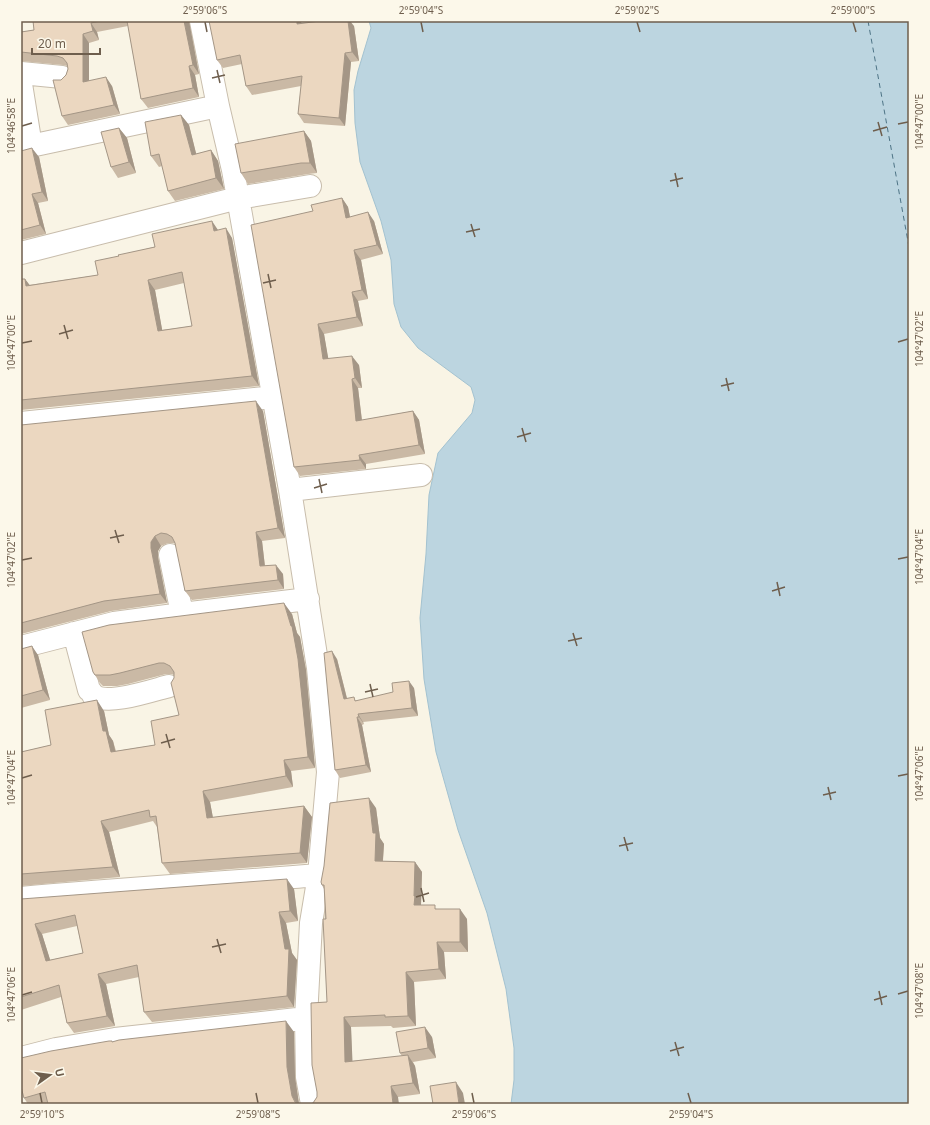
<svg xmlns="http://www.w3.org/2000/svg" width="930" height="1125" font-family="'Noto Sans',sans-serif">
<style>
.water{fill:#bcd5e0;stroke:#a3c2d0}
.lines{fill:none;stroke-linecap:round;stroke-linejoin:round}
.ferry{stroke:#4d7385;stroke-width:1;stroke-dasharray:5 4;stroke-linecap:butt}
.street-casing{stroke:#c8bdac;stroke-width:24}
.street{stroke:#fff;stroke-width:22}
.wall{fill:#cab9a5;fill-rule:evenodd}
.shaded-wall{fill:#a49686}
.building{fill:#ebd7c0;stroke:#a49686;fill-rule:evenodd}
.ticks{fill:none;stroke:#6e5e4d;stroke-width:1.5}
.neatline{fill:none;stroke:#6e5e4d;stroke-width:1.5}
.ticks-label{font-size:10px;text-anchor:middle;fill:#6e5e4d}
</style>
<rect width="100%" height="100%" fill="#f9f4e5"/>
<path class="water" d="M369,21h540v1083h-398l3,-24v-32l-8,-59 -19,-76 -29,-83 -22,-78 -12,-73 -4,-61 6,-64 3,-59 9,-42 34,-40 3,-13 -4,-13 -53,-39 -17,-21 -7,-23 -3,-44 -10,-39 -21,-59 -5,-39 -1,-33 4,-19 13,-43z"/>
<g class="lines">
<path class="ferry" d="M868,21l41,226"/>
<defs>
<path id="street" d="M21,73l41,4
M21,84l10,62
M218,106l15,64 5,28 52,292 28,178 10,104 -9,103 -8,48 -5,95 1,59 5,27
M21,148l197,-42 -17,-85
M21,253l217,-55 72,-12
M21,423l252,-26
M290,490l131,-15
M170,555l12,59
M74,633l15,57c2,1 3,3 4,5 14,11 60,-5 76,-9
M21,647l93,-24 68,-9 126,-15
M21,898c99,-9 199,-15 298,-23
M21,1058l35,-9 59,-10 191,-21"/>
</defs>
<use href="#street" class="street-casing"/>
<use href="#street" class="street"/>
</g>
<path class="wall" d="M33,21h156l10,53 -4,1 4,22 -51,11 -7,-9 -13,-73 -31,6 2,8 -10,3v38l23,5 8,28 -52,11 -6,-9 -1,-36 5,-5 2,-6v-3l-5,-1 -42,-4v-29l13,-2z
M301,21v2l53,3 5,35 -8,1 -6,64 -41,-3 -6,-9 3,-28 -49,9 -6,-9 -4,-22 -19,4 -6,-8z
M181,115l8,10 7,29 15,-4 7,11 6,28 -49,12 -7,-10 -6,-25 -3,1 -8,-11z
M119,128l8,10 9,35 -18,5 -7,-11z
M304,131l7,10 6,32 -9,1 -60,10 -7,-11z
M21,151l18,6 9,44 -10,2 8,31 -25,6z
M342,198l6,9 2,10 24,4 9,33 -22,6 7,39 -10,2 5,25 -39,8 4,25 31,6 3,23h-4l4,32 51,-9 6,9 6,34 -59,10v5l-66,7 -6,-9 19,-256z
M218,230l14,8 27,148 -238,24v-131h4l4,6 69,-10 21,-19zM184,283l8,43 -30,4 -7,-40z
M263,411l22,127 -23,3 3,25 18,8 1,15 -92,11 -7,-9 -9,-47 -2,-1h-6l-7,3 -3,5v6l9,46 -56,8 -90,23v-209z
M292,614l5,19 3,4 6,33 9,98 -24,3 2,16 -83,15 3,16 91,-12 8,11 -5,46 -137,11 -8,-11 -5,-36 -4,-6 -44,11 11,45 -99,9v-134l30,-7 53,-34 5,24 4,6 3,10 39,-6 24,-30 -5,-40 -2,-1h-6l-38,10 -11,2h-14l-3,-3 -7,-11z
M21,649l17,6 12,45 -29,8z
M337,659l10,39 10,3 57,-13 4,28 -55,6 1,2 -2,1 9,47 -31,6 -5,-8z
M376,808l4,30 4,6 -1,17 32,1 7,10 -1,33 16,4 30,10 1,33h-24l2,27 -32,3 2,44 -23,2 -2,-2 -40,1 1,34 50,-5 -2,-3 32,-16 4,21 -23,4 2,4 5,28 -22,3 -85,6 4,-6 10,-95 -3,-113 -2,-4z
M294,889l4,32 -12,2 6,30 5,7 -3,47 -142,15 -8,-10 -5,-35 -33,7 9,42 -41,7 -7,-10 -6,-26 -40,13v-111zM77,926l6,27 -33,7 -8,-26z
M294,1032l1,45 4,27h-271l-4,-6 89,-56z"/>
<path class="shaded-wall" d="M184,21h5l10,53 -6,-9z
M297,21h4l2,12 -6,-9z
M348,21h2l4,5 5,35 -7,-9z
M91,23l6,9 2,8 -6,-9z
M83,34l6,9v48l-6,-9z
M345,53l6,9 -6,64 -6,-8z
M189,66l6,9 4,22 -6,-9z
M106,77l6,9 8,28 -6,-9z
M181,115l8,10 10,40 -7,-10z
M119,128l8,10 9,35 -7,-11z
M304,131l7,10 6,32 -7,-10z
M32,148l7,9 9,44 -6,-9z
M211,150l7,11 6,28 -8,-11z
M32,194l6,9 8,31 -6,-9z
M342,198l6,9 4,20 -6,-9z
M368,212l6,9 9,33 -6,-9z
M212,221l6,9 -4,1z
M226,228l6,10 27,148 -7,-10z
M354,250l7,10 7,39 -6,-9z
M25,279l7,9 -6,-2z
M148,280l7,10 9,50 -6,-9z
M352,292l6,9 5,25 -6,-9z
M318,324l6,10 6,34 -7,-9z
M352,356l7,9 3,23 -7,-10z
M352,379l6,9 5,42 -7,-9z
M256,401l7,10 22,127 -7,-10z
M413,411l6,9 6,34 -6,-9z
M359,455l7,9v5l-6,-9z
M256,532l6,9 4,35 -6,-10z
M155,536l6,10 -3,5v6l9,46 -7,-9 -9,-46v-6z
M276,565l7,9 1,15 -6,-9z
M284,603l8,11 5,19 3,4 6,33 9,98 -7,-11 -17,-131z
M32,646l6,9 12,45 -7,-10z
M332,651l5,8 12,48 -5,-8z
M409,681l5,7 4,28 -6,-8z
M97,700l7,11 5,24 4,6 5,22 -7,-11 -8,-21z
M358,714l5,8 1,2 -5,-7z
M357,717l5,8 9,47 -5,-7z
M284,760l7,11 2,16 -7,-11z
M203,791l7,11 5,27 -8,-11z
M369,798l7,10 4,30 4,6 -2,28 -7,-11 -2,-28z
M304,806l8,11 -5,46 -7,-10z
M101,821l8,11 11,45 -7,-10z
M415,862l7,10 -1,33h-7v-9z
M287,879l7,10 4,32 -8,-10z
M460,909l7,10 1,33 -8,-10z
M279,912l7,11 6,30 5,7 -3,47 -7,-11 -2,-47z
M35,924l7,10 12,38 -8,-11z
M437,942l7,10 2,27 -7,-10z
M406,972l8,10 2,44 -8,-10z
M98,974l8,10 9,42 -8,-10z
M344,1017l7,10 2,46 -8,-11z
M286,1021l8,11 1,45 4,27h-2l-5,-8 -5,-29z
M425,1027l7,10 4,21 -8,-10z
M408,1055l7,11 5,28 -7,-11z
M456,1082l7,11 2,11h-6z
M391,1086l7,11 1,7h-6z"/>
<path class="building" d="M33,21h67l-9,2 2,8 -10,3v48l23,-5 8,28 -52,11 -9,-36h8l5,-5 2,-6 -1,-6 -4,-5 -6,-2 -36,-4v-20l13,-2z
M127,21h57l9,44 -4,1 4,22 -52,11z
M209,21h88v3l23,-3h28l4,31 -7,1 -6,65 -41,-4 4,-38 -56,10 -6,-31 -23,5z
M181,115l11,40 19,-5 5,28 -48,13 -9,-37 -8,2 -6,-34z
M119,128l10,34 -18,5 -10,-35z
M304,131l6,32h-9l-60,10 -6,-29z
M32,148l10,44 -10,2 8,31 -19,5v-79z
M342,198l4,20 22,-6 9,33 -23,5 8,40 -10,2 5,25 -39,7 5,35 29,-3 3,22 -3,1 4,42 57,-10 6,34 -60,10 1,5 -66,7 -43,-242 62,-14 -2,-6z
M212,221l2,10 12,-3 26,148 -231,24v-121h4l1,7 72,-11 -3,-14 24,-5 -1,-1 37,-8 -3,-13zM182,272l10,54 -34,5 -10,-51z
M256,401l22,127 -22,4 4,34 16,-1 2,15 -93,11 -10,-48 -3,-6 -5,-3 -6,-1 -6,3 -4,6v6l9,46 -56,7 -83,22v-198z
M284,603l7,23h1l6,33 10,98 -24,3 2,16 -83,15 4,27 97,-12 -4,47 -138,10 -6,-47 -6,1 -1,-7 -48,11 12,46 -92,7v-122l30,-7 -6,-35 52,-10 6,31h3l5,21 44,-7 -4,-24 28,-6 -8,-32 3,-5v-6l-4,-6 -6,-3h-5l-39,10 -10,2h-15l-2,-3 -11,-40 27,-7z
M32,646l11,44 -22,6v-47z
M332,651l12,48 10,-2 1,4 38,-9 -1,-9 17,-2 3,27 -54,6 1,3h-2l9,48 -31,5 -11,-117z
M369,798l4,35h3l-1,28 40,1 -1,34h1l-1,9h21v4h25v33h-23l2,27 -33,3 2,44 -23,1v-2l-41,2 1,45 63,-7 5,28 -22,3 2,18h-82l2,-1 4,-6v-5l-5,-27 -1,-62 16,-1 -4,-83h3l-2,-34h-2l-1,-3 3,-16 6,-63z
M287,879l3,32 -11,1 6,37h4l-2,47 -143,16 -7,-47 -39,9 9,42 -40,7 -8,-38 -38,12v-98zM75,915l8,38 -37,8 -11,-37z
M286,1021l1,46 5,29 3,6 4,2h-251l-3,-12 -21,6 -3,-11v-29l30,-7 58,-10h3v1l7,-2z
M425,1027l3,21 -28,5 -4,-21z
M456,1082l3,22h-26l-3,-18z"/>
<path class="ticks" d="M205,22l2,10M421,22l2,10M637,22l3,10M853,22l3,10M217,70l3,13M212,78l13,-3M878,122l4,14M898,124l10,-2M22,126l10,-3M873,131l14,-4M675,173l3,14M670,181l13,-3M471,224l4,13M466,232l14,-3M268,274l3,14M263,283l13,-3M64,325l4,14M59,334l14,-4M898,342l10,-3M22,343l10,-2M726,378l3,13M721,386l13,-3M522,428l4,14M517,437l14,-4M319,479l3,14M314,488l13,-4M115,530l4,13M110,538l14,-3M898,559l10,-2M22,560l10,-2M777,582l3,14M772,591l13,-4M573,633l4,13M568,641l14,-3M370,684l3,13M365,692l13,-3M166,734l4,14M161,743l14,-4M898,776l10,-2M22,778l10,-3M828,787l3,13M823,795l13,-3M624,837l4,14M619,846l14,-3M421,888l3,14M416,897l13,-4M217,939l4,14M212,947l14,-3M879,991l3,14M898,994l10,-3M22,995l10,-3M874,1000l13,-4M675,1042l4,14M670,1051l14,-4M40,1093l2,10M256,1093l2,10M472,1093l2,10M688,1093l3,10"/>
<rect width="930" height="1125" fill="none" stroke="#fcf8ea" stroke-width="44"/>
<g transform="translate(50 1075) rotate(76)" stroke="#fcf8ea" stroke-width="3" paint-order="stroke">
<path d="M0-3L7 15L0 10L-7 15Z" fill="#6e5e4d"/>
<text y="-6" font-size="11" font-weight="bold" text-anchor="middle" fill="#6e5e4d">U</text>
</g>
<path d="M32 48v6h68v-6" fill="none" stroke="#6e5e4d" stroke-width="2"/>
<text x="38" y="48" font-size="12" fill="#6e5e4d" stroke="#fcf8ea" stroke-width="3" paint-order="stroke">20 m</text>
<rect x="22" y="22" width="886" height="1081" class="neatline"/>
<g class="ticks-label">
<text x="205" y="14">2°59'06"S</text>
<text x="421" y="14">2°59'04"S</text>
<text x="637" y="14">2°59'02"S</text>
<text x="853" y="14">2°59'00"S</text>
<text transform="translate(919 122) rotate(-90)" y="4">104°47'00"E</text>
<text transform="translate(11 126) rotate(-90)" y="4">104°46'58"E</text>
<text transform="translate(919 339) rotate(-90)" y="4">104°47'02"E</text>
<text transform="translate(11 343) rotate(-90)" y="4">104°47'00"E</text>
<text transform="translate(919 557) rotate(-90)" y="4">104°47'04"E</text>
<text transform="translate(11 560) rotate(-90)" y="4">104°47'02"E</text>
<text transform="translate(919 774) rotate(-90)" y="4">104°47'06"E</text>
<text transform="translate(11 778) rotate(-90)" y="4">104°47'04"E</text>
<text transform="translate(919 991) rotate(-90)" y="4">104°47'08"E</text>
<text transform="translate(11 995) rotate(-90)" y="4">104°47'06"E</text>
<text x="42" y="1118">2°59'10"S</text>
<text x="258" y="1118">2°59'08"S</text>
<text x="474" y="1118">2°59'06"S</text>
<text x="691" y="1118">2°59'04"S</text>
</g>
</svg>
